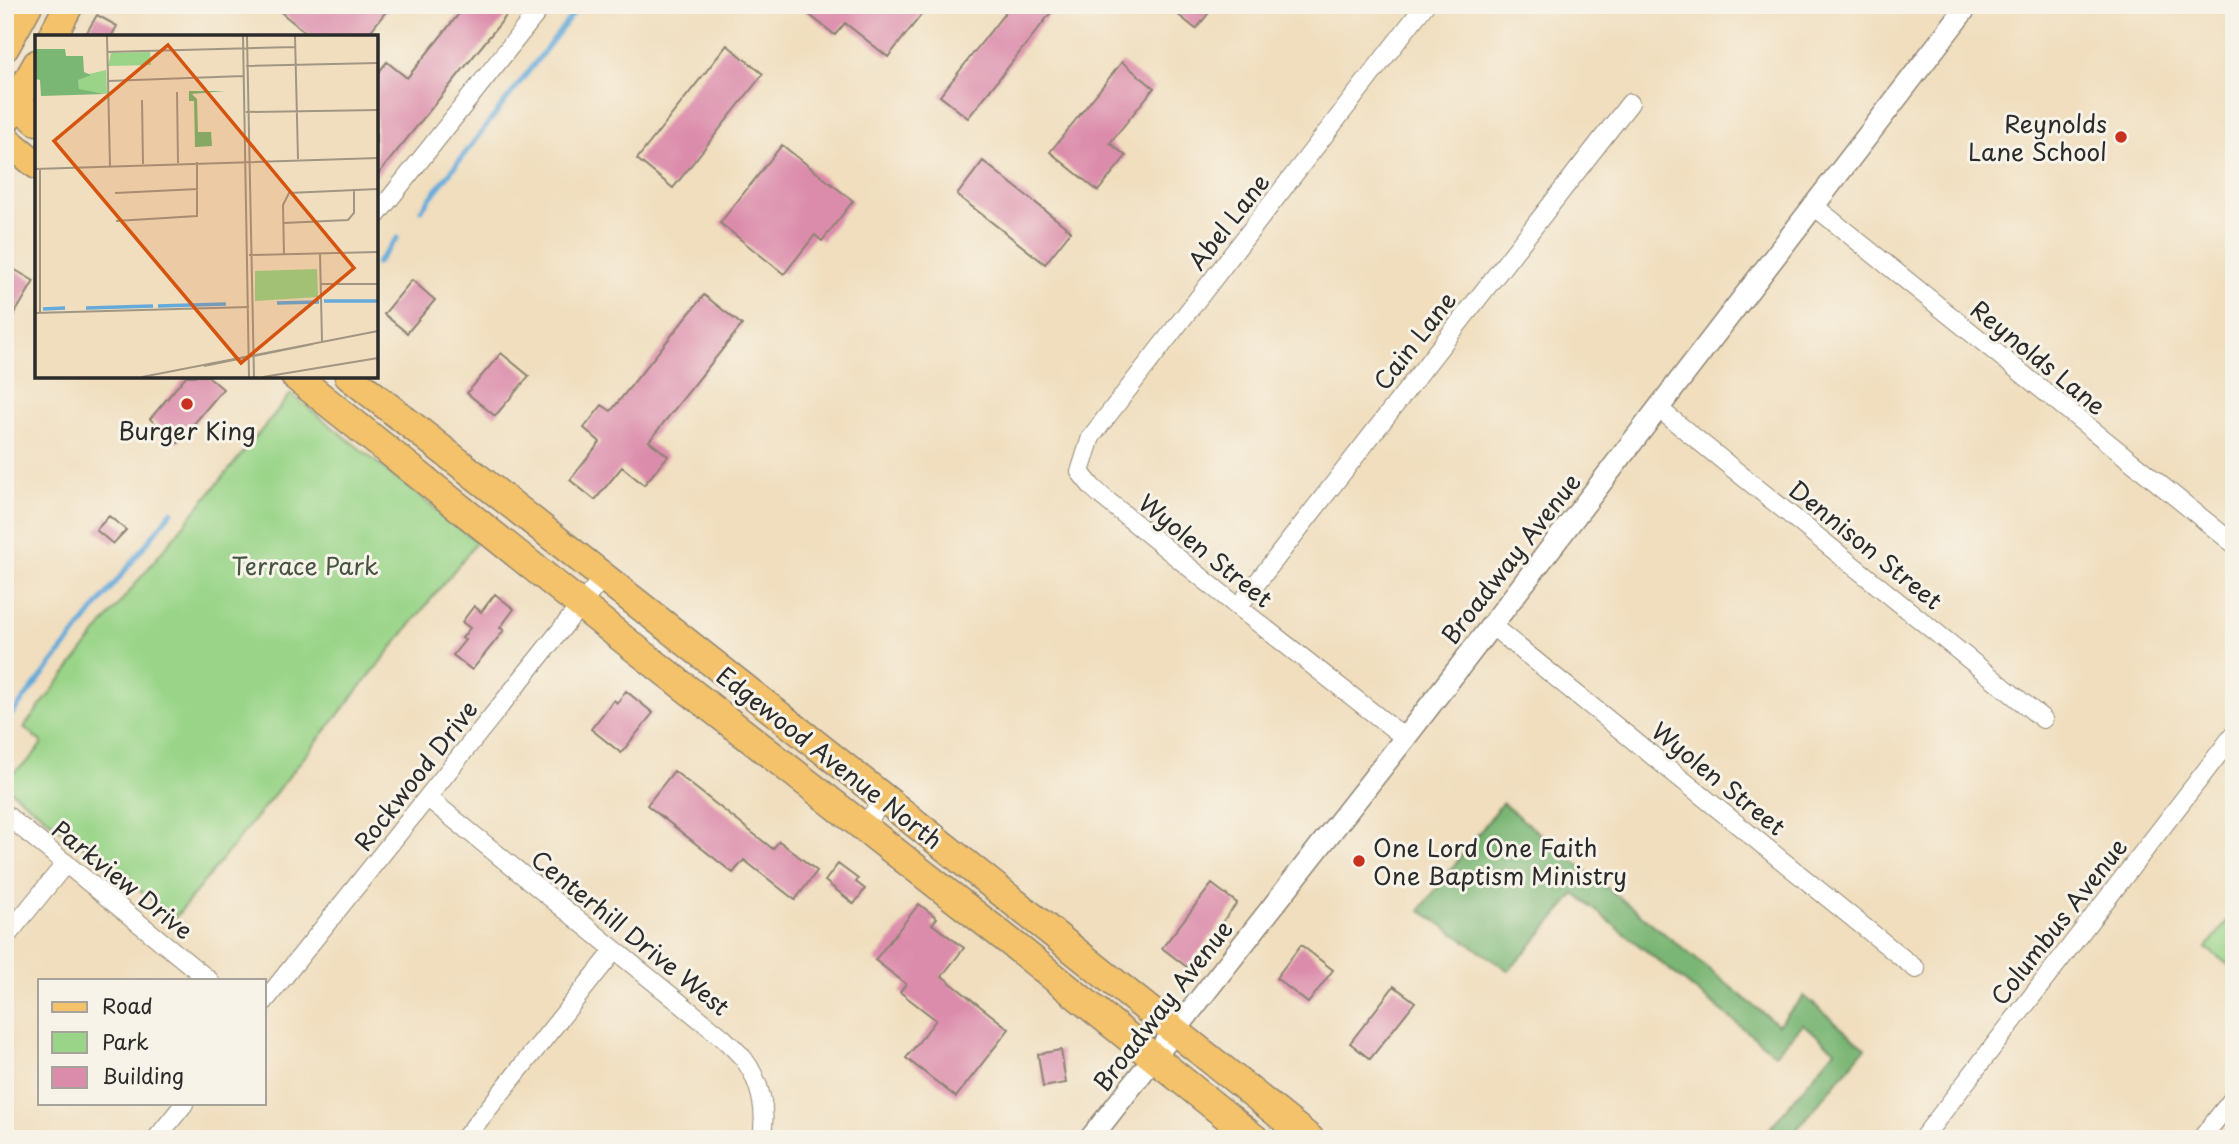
<svg xmlns="http://www.w3.org/2000/svg" width="2239" height="1144" font-family="'Playpen Sans',sans-serif">
<style>
.green{fill:#99d488;stroke:#62805a;stroke-width:2}
.forest{fill:#7ab674;stroke:#527050;stroke-width:2}
.lines{fill:none;stroke-linecap:round;stroke-linejoin:round}
.stream{stroke:#64aada;stroke-width:5}
.building{fill:#db8caa}
.minor-casing{stroke:#8e8474;stroke-width:20}
.tertiary-casing{stroke:#8e8474;stroke-width:24}
.primary-casing{stroke:#8e8474;stroke-width:31}
.minor{stroke:#fff;stroke-width:18}
.tertiary{stroke:#fff;stroke-width:21}
.primary{stroke:#f3c26a;stroke-width:28}
.poi-dot{fill:#c8321e;stroke:#f7f3e8;stroke-width:2.5}
.labels{text-anchor:middle;dominant-baseline:central;stroke-width:6;stroke-linejoin:round;paint-order:stroke}
.poi-label{font-size:24px;fill:#2b2b2b;stroke:#f7f3e8;text-anchor:end}
.street-label{font-size:24px;fill:#2b2b2b;stroke:#f7f3e8}
.park-label{font-size:24px;fill:#465542;stroke:#f7f3e8}
.inset-river{fill:none;stroke:#64aada;stroke-width:3.5}
.inset-road{fill:none;stroke:#a19683;stroke-width:2}
.view{fill:#d5540f;fill-opacity:0.15;stroke:#d5540f;stroke-width:3.5}
.inset-edge{fill:none;stroke:#2b2b2b;stroke-width:3.5}
</style>
<rect width="100%" height="100%" fill="#f7f3e8"/>
<filter id="ink" filterUnits="userSpaceOnUse"><feTurbulence type="fractalNoise" baseFrequency=".0143" numOctaves="2"/><feDisplacementMap in="SourceGraphic" scale="14" xChannelSelector="R" yChannelSelector="G"/><feConvolveMatrix kernelMatrix="1 2 1 2 8 2 1 2 1" color-interpolation-filters="sRGB"/></filter>
<filter id="wash" filterUnits="userSpaceOnUse"><feTurbulence type="fractalNoise" baseFrequency=".00686" numOctaves="4" result="noise"/><feDisplacementMap in="SourceGraphic" scale="28" xChannelSelector="R" yChannelSelector="G"/><feGaussianBlur stdDeviation="1.57" result="paint"/><feColorMatrix in="noise" values="0 0 0 0 0 0 0 0 0 0 0 0 0 0 0 0 0 1.4 0 .05"/><feComposite in="paint" operator="in"/></filter>
<g filter="url(#wash)">
<rect width="100%" height="100%" fill="#f0debe"/>
<path class="green" d="M291,394l186,148 -302,376 -170,-132c4,-14 13,-16 23,-25 5,-5 10,-12 14,-18l-18,-16 99,-128z
M2234,913v56l-28,-21z"/>
<path class="forest" d="M1502,803l276,222 26,-29 61,52 -76,91h-28l74,-89 -32,-26 -28,30 -200,-160 -66,77 -89,-61z"/>
<g class="lines">
<path class="stream" d="M421,210l159,-205
M376,264l21,-26
M5,723l167,-212"/>
</g>
<g id="blocks">
<path class="building" d="M272,5h119l-25,32h-55z
M466,5h49l-139,172v-102l11,-13 20,16z
M797,5h132l-41,52 -43,-34 -10,12z
M1011,5h46l-89,113 -28,-22z
M1166,5h49l-19,24z
M97,15l20,11 -6,11h-27z
M727,45l36,29 -90,114 -36,-29z
M1122,62l32,26 -44,55 16,13 -28,35 -48,-39z
M782,145l71,56 -31,40 -7,-6 -31,39 -64,-51z
M983,161l88,70 -26,33 -88,-69z
M5,264l29,17 -29,49z
M412,280l23,20 -28,33 -23,-19z
M704,295l38,30 -93,116 19,15 -24,29 -22,-18 -27,33 -25,-20 30,-38 -16,-14 18,-23 9,6z
M501,353l28,23 -34,40 -28,-23z
M186,376h22l15,13 -45,54 -28,-24z
M109,516l17,14 -13,14 -17,-14z
M495,594l19,15 -14,19 4,2 -32,40 -19,-15 12,-15 -3,-2 8,-10 -8,-6 12,-16 7,6z
M626,691l27,22 -32,40 -30,-24 23,-29 3,3z
M674,771l99,78 6,-8 38,30 -22,29 -51,-40 -11,13 -86,-68z
M838,864l20,15 -2,3 9,7 -11,15 -29,-23z
M1212,884l25,19 -50,64 -25,-19z
M919,904l18,14 -5,6 32,24 -22,28 67,53 -53,68 -50,-39 30,-38 -36,-28 6,-8 -31,-24z
M1301,945l32,25 -25,33 -32,-25z
M1394,986l21,16 -45,57 -20,-16z
M1061,1050l5,33 -23,4 -5,-33z"/>
</g>
</g>
<g filter="url(#ink)">
<use href="#blocks" fill-opacity="0" stroke="#8e8474" stroke-width="2"/>
<g class="lines">
<defs>
<path id="minor" d="M1814,206l420,338
M376,216l167,-211
M1658,408l385,311
M1238,607l392,-504
M1491,625l425,344
M1405,738l-167,-131 -134,-109 -12,-11 -12,-15 11,-35 334,-432
M428,798l295,240c7,7 14,13 20,20 17,22 25,54 18,81
M5,814l205,167
M862,827l23,-28
M5,938l61,-75
M264,1002l339,-425
M156,1139l28,-35
M464,1139l150,-188
M1922,1139l312,-405
M2201,1139l33,-42"/>
<path id="tertiary" d="M1090,1139l315,-401 563,-733"/>
<path id="primary" d="M52,37l17,-32
M5,47l23,-42
M5,94l32,27
M5,121l32,-57
M5,139l32,26
M295,376l332,266 382,299 246,198
M349,376l536,423 425,340"/>
</defs>
<use href="#minor" class="minor-casing"/>
<use href="#tertiary" class="tertiary-casing"/>
<use href="#primary" class="primary-casing"/>
<use href="#minor" class="minor"/>
<use href="#tertiary" class="tertiary"/>
<use href="#primary" class="primary"/>
</g>
</g>
<g class="poi-dot">
<circle cx="2121" cy="137" r="7"/>
<circle cx="187" cy="404" r="7"/>
<circle cx="1359" cy="861" r="7"/>
</g>
<g class="labels">
<g class="poi-label">
<text x="2107" y="123">Reynolds<tspan x="2107" dy="28">Lane School</tspan></text>
<text x="187" y="430" text-anchor="middle">Burger King</text>
<text x="1373" y="847" text-anchor="start">One Lord One Faith<tspan x="1373" dy="28">One Baptism Ministry</tspan></text>
</g>
<g class="street-label">
<text transform="translate(1228 221) rotate(-52)">Abel Lane</text>
<text transform="translate(1414 340) rotate(-52)">Cain Lane</text>
<text transform="translate(2039 357) rotate(39)">Reynolds Lane</text>
<text transform="translate(1866 544) rotate(39)">Dennison Street</text>
<text transform="translate(1206 550) rotate(39)">Wyolen Street</text>
<text transform="translate(1510 558) rotate(-52)">Broadway Avenue</text>
<text transform="translate(830 757) rotate(38)">Edgewood Avenue North</text>
<text transform="translate(415 775) rotate(-52)">Rockwood Drive</text>
<text transform="translate(1719 778) rotate(39)">Wyolen Street</text>
<text transform="translate(123 879) rotate(39)">Parkview Drive</text>
<text transform="translate(2058 921) rotate(-52)">Columbus Avenue</text>
<text transform="translate(631 932) rotate(39)">Centerhill Drive West</text>
<text transform="translate(1162 1005) rotate(-52)">Broadway Avenue</text>
</g>
<g class="park-label">
<text x="305" y="565">Terrace Park</text>
</g>
</g>
<g transform="translate(35 35)">
<rect width="343" height="343" fill="#f0debe"/>
<path d="M115,17l1,13 -43,1 3,-13zM71,35l1,24 -28,-4 -1,-10 7,-5zM282,234l1,28 -63,4v-30z" fill="#99d488"/>
<path d="M0,14h30l1,7h17l1,16 7,3 -13,5 1,9 26,5 -64,2 -1,-16 -5,-1zM154,56h36l-33,3 5,5 1,33h13l1,14 -17,1 -1,-46h-5z" fill="#7ab674"/>
<path class="inset-river" d="M289,266h54M242,268l42,-1M123,271l68,-2M51,273l67,-2M8,274l22,-1"/>
<path class="inset-road" d="M72,1l3,130M208,1l6,341M212,1l7,341M260,1l3,123M72,17l188,-5M211,31l132,-3M73,46l135,-5M142,57l1,71M107,65l1,64M211,77l132,-2M0,134l343,-11M80,158l83,-4M81,186l81,-5v-54M249,188l64,-3 6,-7v-24M285,218l2,88M249,219l-1,-49 6,-12 89,-4M214,220l129,-3M286,249h57M0,278l214,-6M5,278v-144M169,331l109,-22M107,342l236,-46M228,342l115,-19"/>
<path class="view" d="M133,10l186,223 -113,95 -187,-222z"/>
<rect width="343" height="343" class="inset-edge"/>
</g>
<rect width="2239" height="1144" fill="none" stroke="#f7f3e8" stroke-width="28"/>
<rect x="38" y="979" width="228" height="126" fill="#f7f3e8" stroke="#a5a39c" stroke-width="2"/>
<rect x="52" y="1002" width="35" height="10" fill="#f3c26a" stroke="#a5a39c" stroke-width="2"/>
<text x="102" y="1014" font-size="21" fill="#2b2b2b">Road</text>
<rect x="52" y="1032" width="35" height="21" fill="#99d488" stroke="#a5a39c" stroke-width="2"/>
<text x="102" y="1050" font-size="21" fill="#2b2b2b">Park</text>
<rect x="52" y="1067" width="35" height="21" fill="#db8caa" stroke="#a5a39c" stroke-width="2"/>
<text x="102" y="1084" font-size="21" fill="#2b2b2b">Building</text>
</svg>
